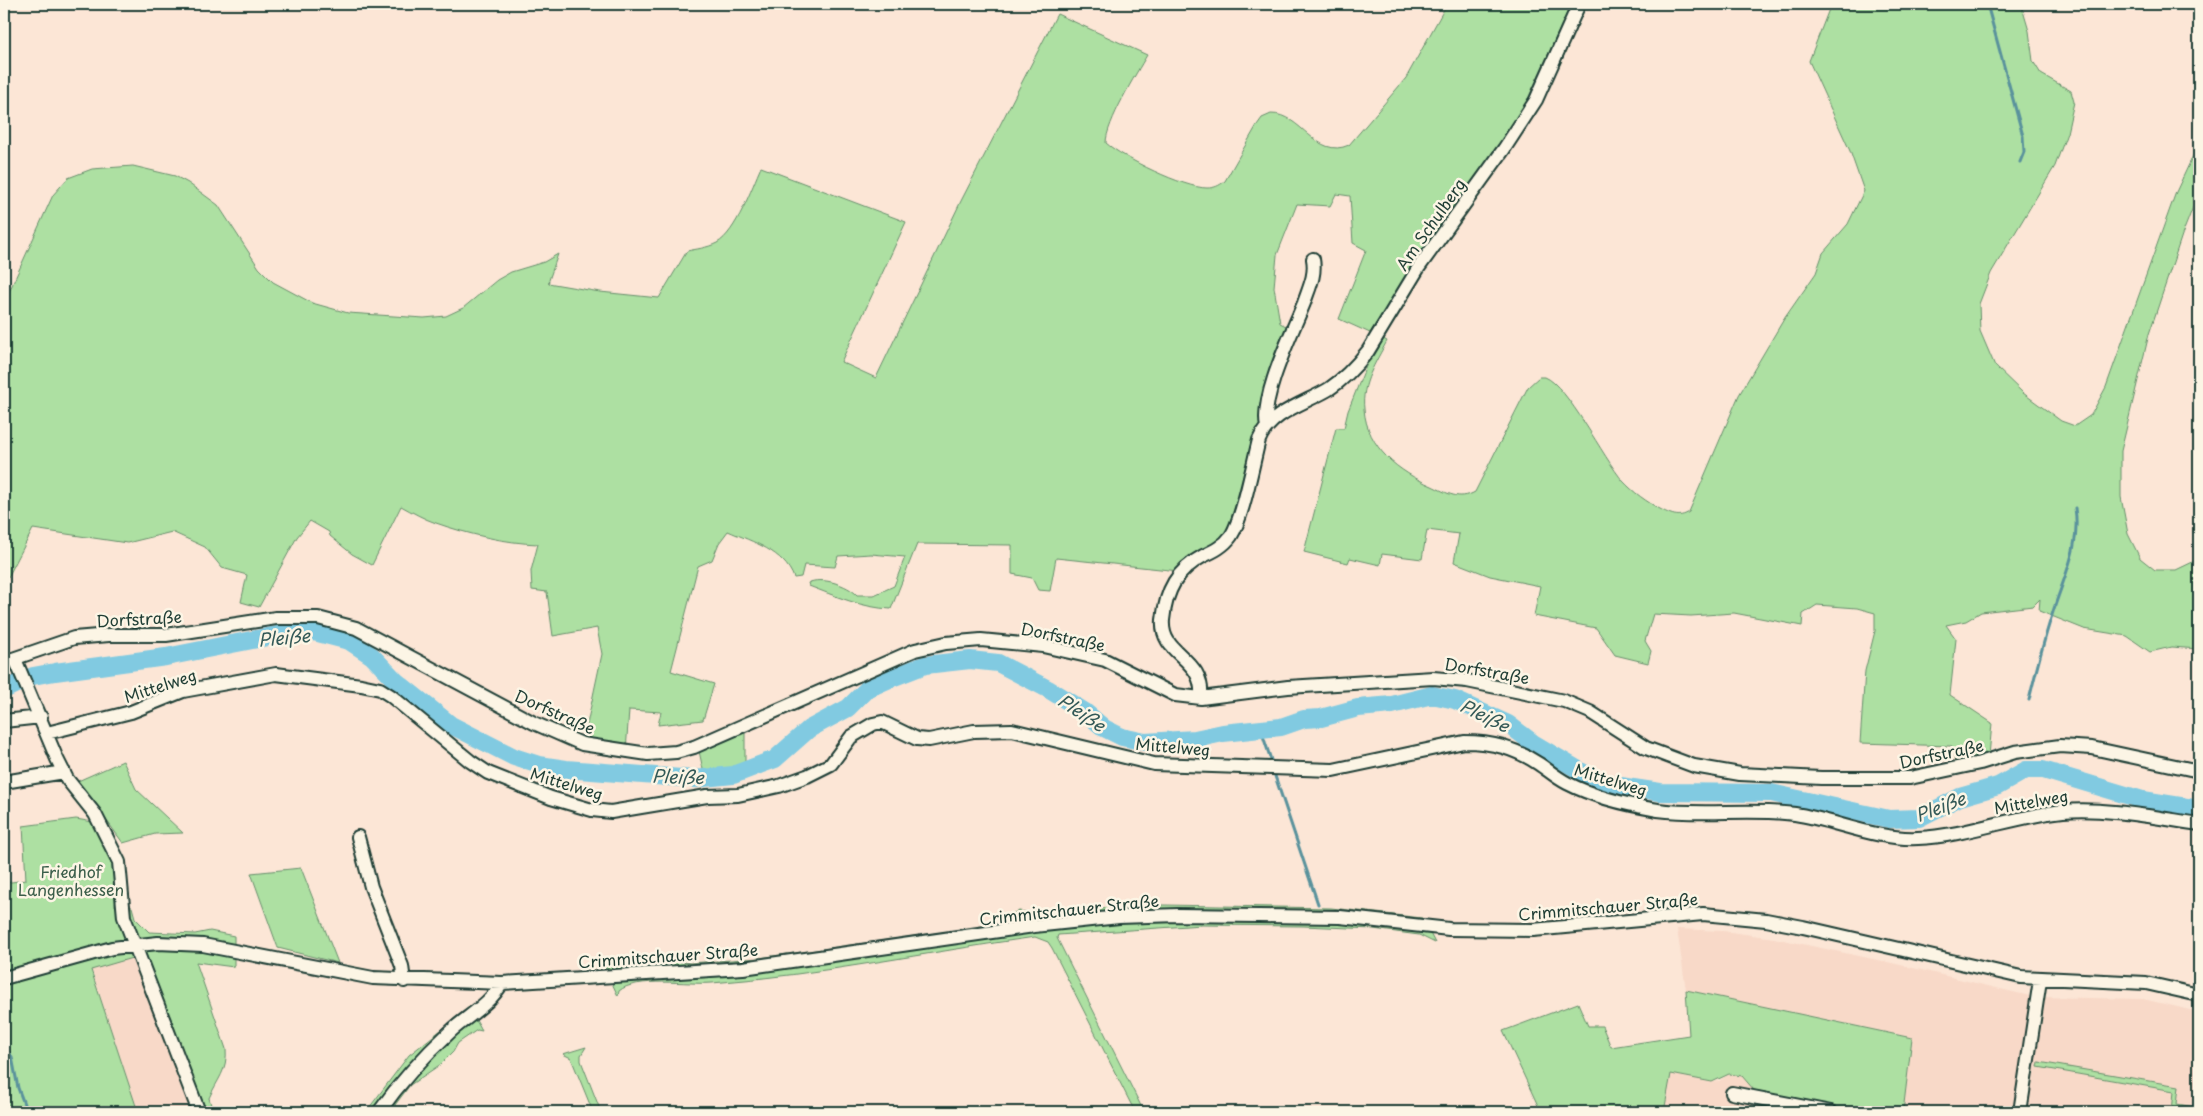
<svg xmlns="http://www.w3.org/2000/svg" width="2203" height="1116" font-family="'Playpen Sans',sans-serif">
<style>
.built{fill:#f8d9c8}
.green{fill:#ade0a2;stroke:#668e6b}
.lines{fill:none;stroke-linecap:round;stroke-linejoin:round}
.stream{stroke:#5a929c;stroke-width:3}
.river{stroke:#81cae1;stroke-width:18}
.minor-casing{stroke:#1f3d34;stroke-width:16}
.minor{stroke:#fcf5e5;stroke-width:12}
.labels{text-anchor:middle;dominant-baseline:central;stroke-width:5;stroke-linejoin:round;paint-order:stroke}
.street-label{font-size:16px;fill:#1f3d34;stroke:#fcf5e5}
.park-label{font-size:16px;fill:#3b5e4a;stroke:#fcf5e5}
.water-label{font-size:18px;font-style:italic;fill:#335957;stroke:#fcf5e5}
</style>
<rect width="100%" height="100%" fill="#fce6d6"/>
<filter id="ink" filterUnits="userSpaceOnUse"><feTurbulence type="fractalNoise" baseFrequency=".02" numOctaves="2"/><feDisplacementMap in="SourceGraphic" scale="10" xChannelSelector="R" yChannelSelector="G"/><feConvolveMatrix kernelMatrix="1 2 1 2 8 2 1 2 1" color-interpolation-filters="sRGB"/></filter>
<g filter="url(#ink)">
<path class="built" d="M1677,929l46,2 51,7 118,25 142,34 109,2 56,13v96l-22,-4 2,-18 -140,-23v4l135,24 -2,21h-269l9,-74 -226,-48z
M132,958l65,145 3,9h-62l-47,-143z
M1670,1074l42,8 7,-1 10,-7 13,2 13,14 105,22h-196z"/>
<path class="green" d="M1447,4h124l-50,110 -102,143 -49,76 -31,-14 27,-69 -13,-7 -3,-47 -14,-2 -6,12 -33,-2 -20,51 -3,32 6,36 12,6 -61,204 -52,38 -123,-13 -6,33 -12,-1 -6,-12 -20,-4v-29l-95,-1 -26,65c-28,-1 -56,-13 -82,-23l-1,-3c13,-7 40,2 49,12h17l20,-9 11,-29 -34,-3 -33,2 -3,11 -31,-2 -3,12 -7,1c-10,-27 -41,-36 -66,-47l-9,12 -7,17 -14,6 -27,105 43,13 -11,36 -45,5 3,-13 -32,-2 -3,41 -43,-8 19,-89 -5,-26 -44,8 -6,-44 -15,-2 -1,-19 7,-27c-33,-1 -71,-10 -102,-21 -12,-4 -24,-11 -35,-17l-29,59 -20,-11 -22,-18 -1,-4 -19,-11 -13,16 -38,70 -18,-5 6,-27 -25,-7 -17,-21 -33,-15 -45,11 -94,-14 -29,56v-282l49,-108 15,-17 24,-9 41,-3 42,10 13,7 30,22 41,63 14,14 39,21 36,10 76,5 22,-2 17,-8 34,-28 14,-8 33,-10 14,-8 -10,29 52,9 59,6 28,-47c9,-2 20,-3 30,-8 19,-10 35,-56 44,-76l145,55 -65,140 35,16 85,-177 96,-187 90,41c-11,19 -41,68 -41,88 17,15 78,45 101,45 7,0 12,-2 18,-7l32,-56 5,-7 9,-4c30,-1 45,46 78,31l57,-67z
M1831,4h190l8,27 4,30 8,13 30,17 3,11 -7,31 -12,33 -64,107 -12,31 1,27 15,35 28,27 38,28 14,5 16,-11 15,-28 70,-195 23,-49v49l-17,43 -33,99 -28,117v46l7,37 12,24 15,12h21l23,-11v90l-28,-2 -21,5 -23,-16 -43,-7 -45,-18 1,-12 -7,7 -52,6 -15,9 -20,4 10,14 -6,56 42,28 -3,33 -33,9 -4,-19 -92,-3 5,-72 10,-40v-18l-18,-5 -40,-3 -14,9 -1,12 -68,-13 -43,3 -38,-2 -8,27 6,10 -3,12 -33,-8 -19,-27 -62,-12 6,-30 -50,-10 -36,-14 5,-28 -32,-4 -5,29 -40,-5 -2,11 -30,-7 -2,5 -44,-11 32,-124h8l4,-17 30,-75 9,5c-11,21 -26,43 -23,68 3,39 35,63 68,77 15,7 27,15 43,6l53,-105 11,-10h6c22,8 59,82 78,104 10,11 24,21 37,28 10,5 19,10 29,3l50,-117 45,-76 32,-46 7,-20 25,-29 16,-33 -14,-40 -41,-90z
M745,730v33l-12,7 -29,4 -5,-23z
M123,761l13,28 47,44 -28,1 -32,9 -45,-62z
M76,819l17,3c18,32 24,46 22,84l17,1 3,11 14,14 46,2 15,-3 24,5v31l-38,-5 30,87c2,21 -9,31 -17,49l4,14h-13l-68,-154 -41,12 47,142h-134v-229l22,-3 -3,-54z
M301,868l37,95 -60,-15 -27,-75z
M1163,905l168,3 91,10 13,25 -16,-8 -46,-6 -70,-3 -101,-1 -144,10 -1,3 87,174h-9l-83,-164 -4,-6 -13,-5c-108,15 -215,38 -323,46 -24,2 -76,-7 -93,8l-1,5 -14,-30h36l31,-5 19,2 69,-5 241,-34 11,-10 8,-3 24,4 50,-7z
M1686,990l226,48 -9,74h-43l-106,-22 -12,-14 -13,-2 -17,8 -41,-8 -7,38h-123l-38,-81 75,-28 10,23h14l9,21 78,-12z
M469,1008l13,23 -5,-1 -19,13 -5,9 -12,12 -31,21 -15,20 3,7h-32l43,-57z
M586,1047l-5,8v6l20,51h-8l-22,-54 -8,-4z
M2039,1062l140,24 -2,18 22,4v4h-27l2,-21 -136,-24z"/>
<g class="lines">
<path class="stream" d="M1987,4l36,132 1,16 -4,10
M2029,700c7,-29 14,-57 23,-85 11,-37 29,-68 23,-107
M1261,730l11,33
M1274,773l44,131
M4,1046l8,11 6,31 9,24"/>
<path class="river" d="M4,690l29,-14 22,-4 111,-15 116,-23 32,-2 35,9 23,15 24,25 55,44 63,32 25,8 27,4 128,10 39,-4 42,-16 34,-30 39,-21 19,-19 27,-12 31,-12 45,-5 28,3 50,26 37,23 19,16 18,9 23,5 50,-3 28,-6 58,-6 23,-8 17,-1 37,-10 34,-3 40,-10 23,5 53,24 25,19 66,39 29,5 32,5 111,1 118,26 30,-1 41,-21 38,-11 28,-16h17l100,30 56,9"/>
<defs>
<path id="minor" d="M1267,427c-7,-30 25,-94 37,-124 5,-15 12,-28 9,-44
M15,659l42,100 10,20 28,35 24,48 5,55 75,195
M4,662l70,-24 35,-3h57l110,-17h42l38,10 178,95 48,21 66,10 28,-2 18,-5 221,-97 31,-7 35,-3 62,6 62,14 70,35 26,3 87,-11 145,-9 34,3 97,20 26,11 56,36 48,18 46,8 81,4h89l70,-15 35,-11 45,-6 32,2 107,23
M1201,698c4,-42 -41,-41 -38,-78 3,-30 14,-50 40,-64 11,-5 21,-10 28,-20 12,-18 22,-73 28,-96 11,-28 47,-37 70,-51 15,-10 28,-24 39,-38l51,-84 85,-118 32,-49 43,-96
M4,721l37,-4
M47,733l84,-21 52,-21 93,-17 85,11 19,4 11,7 79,65 18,12 63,25 41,12 19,2 96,-16 31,-1 41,-9 28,-10 24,-12 20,-27 22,-13 9,-2 35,17 12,1 45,-9 38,-1 142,34 179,6 131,-28c28,0 51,6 75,22 9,6 18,14 28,19 27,14 61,22 91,27 45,6 91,-2 137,4 40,6 81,26 123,24 47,-2 97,-22 145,-27 41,-4 95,7 136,13
M4,782l60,-10
M358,837l13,50 31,79 2,15
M4,978l108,-30 46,-5 45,2 170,33 129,5 241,-15 291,-42 85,-9 59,-2 162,2 109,12 84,1 170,-16 63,6 37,7 218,50 125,6 53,12
M1732,1093l99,19
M379,1112c21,-30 45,-56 72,-81 18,-16 39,-27 51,-48
M2020,1112l20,-132"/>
</defs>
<use href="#minor" class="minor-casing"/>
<use href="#minor" class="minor"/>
</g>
</g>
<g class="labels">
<g class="street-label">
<text transform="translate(1430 224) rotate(-55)">Am Schulberg</text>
<text transform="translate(139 618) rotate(-3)">Dorfstraße</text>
<text transform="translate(1063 636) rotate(12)">Dorfstraße</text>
<text transform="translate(1487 670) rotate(10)">Dorfstraße</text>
<text transform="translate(160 685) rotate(-18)">Mittelweg</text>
<text transform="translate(555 711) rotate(24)">Dorfstraße</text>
<text transform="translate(1173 746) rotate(5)">Mittelweg</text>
<text transform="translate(1941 753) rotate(-12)">Dorfstraße</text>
<text transform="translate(1611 779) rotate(17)">Mittelweg</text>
<text transform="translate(567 783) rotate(17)">Mittelweg</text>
<text transform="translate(2031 801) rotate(-10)">Mittelweg</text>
<text transform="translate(1608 906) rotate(-5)">Crimmitschauer Straße</text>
<text transform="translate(1069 909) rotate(-6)">Crimmitschauer Straße</text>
<text transform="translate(668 955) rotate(-4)">Crimmitschauer Straße</text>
</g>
<g class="park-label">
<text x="71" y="871">Friedhof<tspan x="71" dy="18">Langenhessen</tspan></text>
</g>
<g class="water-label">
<text transform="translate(284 637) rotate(-5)">Pleiße</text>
<text transform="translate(1082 712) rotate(34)">Pleiße</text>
<text transform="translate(1485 715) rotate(26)">Pleiße</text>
<text transform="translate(678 776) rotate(2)">Pleiße</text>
<text transform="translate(1940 806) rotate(-21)">Pleiße</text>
</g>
</g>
<rect width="2203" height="1116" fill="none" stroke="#fcf5e5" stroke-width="20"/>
<rect x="10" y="10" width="2183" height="1096" fill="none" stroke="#1f3d34" stroke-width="2" filter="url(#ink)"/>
</svg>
